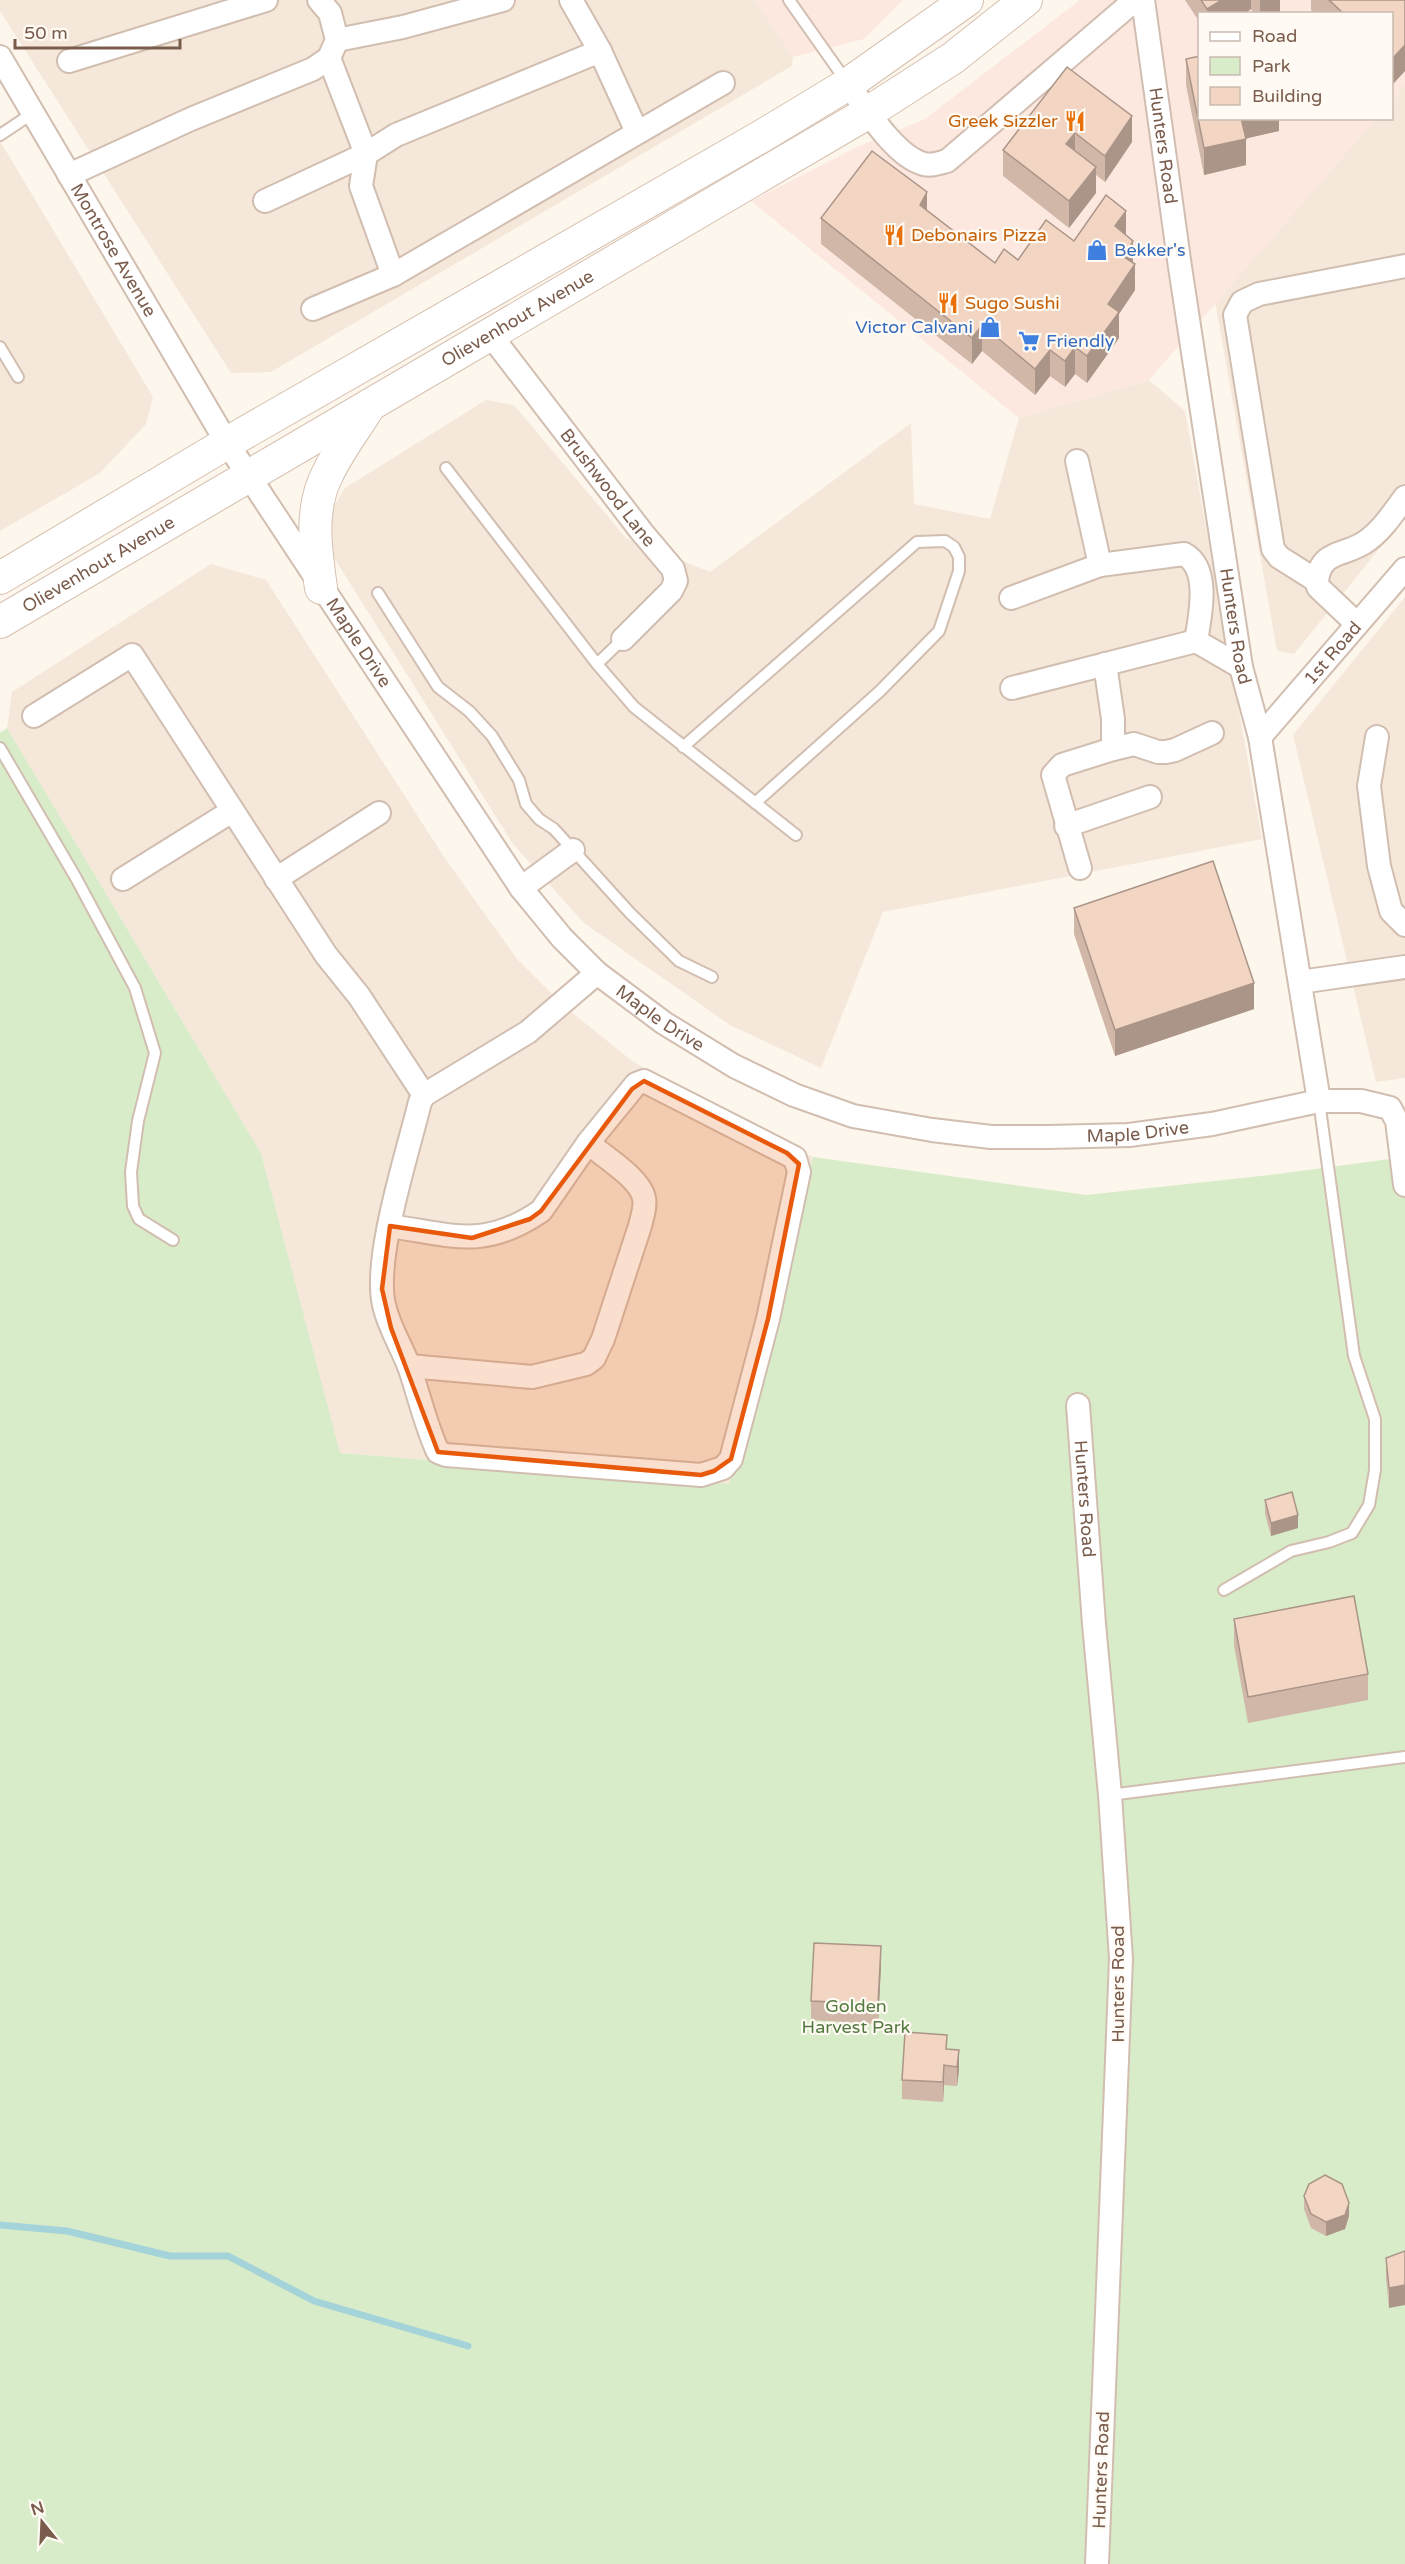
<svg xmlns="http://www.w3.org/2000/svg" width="1405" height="2564" font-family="'Varela Round',sans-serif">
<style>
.residential{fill:#f5e8da}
.commercial{fill:#fde8e0}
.green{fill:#d8ecc9}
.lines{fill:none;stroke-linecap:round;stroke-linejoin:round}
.stream{stroke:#a5d3da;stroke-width:7}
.lane-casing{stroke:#d1beb0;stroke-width:14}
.street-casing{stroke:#d1beb0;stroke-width:26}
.secondary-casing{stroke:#d6c0b0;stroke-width:34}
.lane{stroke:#fff;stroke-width:10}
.street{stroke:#fff;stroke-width:22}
.secondary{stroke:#fff;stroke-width:32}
.wall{fill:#d1b7a8}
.shaded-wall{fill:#aa9588}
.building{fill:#f3d5c3;stroke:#aa9588;stroke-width:1.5}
.marked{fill:#e8590c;fill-opacity:0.2;stroke:#e8590c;stroke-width:4.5;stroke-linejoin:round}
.labels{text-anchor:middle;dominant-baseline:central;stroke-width:4.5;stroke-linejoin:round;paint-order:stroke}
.food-label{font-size:18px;fill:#c56008;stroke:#fffaf3;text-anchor:start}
.street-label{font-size:18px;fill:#7a5c4d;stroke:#fffaf3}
.shop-label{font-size:18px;fill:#366cbe;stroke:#fffaf3;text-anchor:start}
.park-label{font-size:18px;fill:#537a41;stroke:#fffaf3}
</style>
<rect width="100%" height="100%" fill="#fdf6ec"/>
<path class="residential" d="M0,0h755l38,57 -1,9 -521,306 -40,1 -231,-362z
M1405,80v437l-111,137 -17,-3 -64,-361 157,-171 22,-1v-23z
M0,141l153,256 -7,27 -46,49 -100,58z
M1149,380l36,31 77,428 -379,73 -62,156 -91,-43 -146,-102 -71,-79 -185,-296 4,-39 13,-21 141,-88 28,5 112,133 84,34 201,-149 3,81 76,15 29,-101z
M211,564l55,16 178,277 73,102 48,48 66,53 76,47 106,50 -84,327 -390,-31 -78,-300 -254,-425 5,-36z
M1405,597v481l-29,4 -83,-347z"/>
<path class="commercial" d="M755,0h148l-39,39 -71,18z
M1080,0h325v85l-13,16v-87h-192v104l176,1 -227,261 -130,38 -268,-217 106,-54 68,-28z"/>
<path class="green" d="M7,728l254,425 79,300 389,31 84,-327 273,38 192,-21 127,-17v1407h-1405v-1831z"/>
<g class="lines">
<path class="stream" d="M0,2225l67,6 103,25h58l86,45 154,45"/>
<defs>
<path id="lane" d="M789,0l57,81
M0,135l33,-22
M0,347l18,30
M446,468l151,196 26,-25
M378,593l60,94 31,24 23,25 27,44 7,24 13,15 15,10 76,84 49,48 33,16
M597,664l37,43 162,128
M683,747l234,-205 28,-1 9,6 5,10v14l-20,60 -59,60 -125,112
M0,748l76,130 59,110 20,65 -17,68 -7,51 2,34 6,13 34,21
M1224,1590l67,-39 38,-9 23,-9 17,-28 6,-35v-51l-21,-63 -35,-255
M1110,1795l295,-38"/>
<g id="street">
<path d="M571,0l29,51 37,81"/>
<path id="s1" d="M1143,0l37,267 61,400 19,70 59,364"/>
<path d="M337,40l66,-13 100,-27"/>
<path id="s2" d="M0,57l227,386 294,445 41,50 35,35 67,50 70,43 60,29 59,21 79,14 59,7h58l80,-2 83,-11 107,-23h42l29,7 7,13 8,64"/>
<path d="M69,61l197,-61"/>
<path d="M848,84c17,23 47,73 76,80 8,2 15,-1 23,-3l188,-161"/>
<path d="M69,175l122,-56 122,-50 16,-11 8,-18 -7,-27 -11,-13"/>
<path d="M265,201l101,-47 -37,-96"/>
<path d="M393,275l-32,-89 5,-32 30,-19 204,-84"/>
<path d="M313,309l80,-34 330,-192"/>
<path id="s3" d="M489,333l152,198 32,38 3,12 -5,10 -48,48"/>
<path d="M1077,461l23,104 84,-11c27,14 16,63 12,87"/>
<path d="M1317,581c4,-33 30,-24 51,-41 15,-11 26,-28 37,-43"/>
<path d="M1011,598l89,-33"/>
<path d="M1357,624l-39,-37 -1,-6 -38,-24 -6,-8 -38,-234 7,-13 17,-8 146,-28"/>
<path d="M1105,664l8,55v30l21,-5 24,8h8l9,-2 37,-17"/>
<path d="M1012,688l184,-47 45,26"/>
<path d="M34,716l98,-61 194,300 33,41 65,99"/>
<path id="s4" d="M1260,737l145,-168"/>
<path d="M1377,737l-8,49 10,80 12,45 14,14"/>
<path d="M1066,826l84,-29"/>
<path d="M1080,868l-27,-93 9,-10 51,-16"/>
<path d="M123,879l109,-68"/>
<path d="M276,879l103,-66"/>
<path d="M521,888l52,-38"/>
<path d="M1300,982l105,-15"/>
<path d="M390,1226c63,9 94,24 151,-15l47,-68 44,-54 4,-5 8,-3 151,77 4,14 -31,147 -37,140 -8,9 -22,7 -255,-20 -8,-3c-12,-26 -19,-56 -28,-83 -8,-22 -21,-41 -26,-64 -11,-47 24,-153 36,-203l4,-7 104,-63 69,-59"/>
<path d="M409,1366l123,11 54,-13 8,-6 9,-19 37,-113c2,-9 6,-19 4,-28 -4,-20 -41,-42 -56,-55"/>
<path id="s5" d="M1078,1405l16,219 16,171 11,164 -24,605"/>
</g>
<g id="secondary">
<path d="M0,578l227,-135 535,-307 86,-52 119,-84"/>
<path d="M321,588c-5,-37 -12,-77 6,-113 11,-24 29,-47 43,-70"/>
<path id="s6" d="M0,622l869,-510 84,-54 73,-58"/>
</g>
</defs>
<use href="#lane" class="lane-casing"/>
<use href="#street" class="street-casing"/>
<use href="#secondary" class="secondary-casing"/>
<use href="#lane" class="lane"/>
<use href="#street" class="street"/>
<use href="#secondary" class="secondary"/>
</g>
<path class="wall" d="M1185,0h95v12l-2,2h-24l-3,-5 -7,5h-44v9z
M1311,0h94v71l-13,14v-71h-77l-4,-4z
M1186,59l14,59h89l-10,3v10l-33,7v27l-42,10 -18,-90z
M1067,67l65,75 -27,40 -9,-7v18l-27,35 -66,-52v-26z
M927,210l68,53 23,-3 56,-19 52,-6 7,28 2,27 -16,24v24l-32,45 -12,-9 -10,13 -15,-11 -15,19 -53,-44 -10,13 -151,-120v-26z
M1074,908l180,101 -139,47 -41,-122z
M1265,1500l33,28 -27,8 -6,-22z
M1234,1619l134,55v26l-120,23 -14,-78z
M881,1966l-3,58 -67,-4v-19z
M947,2049l12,1v20l-2,16 -13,-1 -1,17 -41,-3v-19z
M1304,2196l45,20 -4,13 -19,7 -15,-8 -7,-19z
M1405,2251l-16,57 -3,-30v-20z"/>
<path class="shaded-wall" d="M1222,0h29v9l-7,5h-37v-5z
M1260,0h20v12l-2,2h-18z
M1405,45v26l-13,14v-26z
M1132,116v26l-27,40v-26z
M1240,118h39v13l-39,9z
M1075,133v26l-9,-15z
M1246,139v26l-42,10v-27z
M1096,167v26l-27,35v-27z
M927,192v26l-7,-13z
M1126,211v26l-11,-11z
M1133,241v26l2,-3v26l-16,24v24l-32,45v-27l21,-52 16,-47z
M982,325v26l-10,13v-26z
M1075,347v27l-10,13v-26z
M1050,350v26l-15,19v-26z
M1254,983v26l-139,47v-26z
M1298,1515v13l-27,8v-13z
M881,1946v20l-3,58v-20z
M959,2050v20l-2,16v-19z
M944,2065v20l-1,17v-20z
M1349,2203v13l-4,13 -19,7v-14z
M1405,2285v20l-16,3v-20z"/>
<path class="building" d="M1201,0h21l-15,9z
M1329,0h76v45l-13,14v-45h-48z
M1200,56v62h41l5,21 -42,9 -18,-89z
M1067,67l65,49 -27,40 -30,-23 -9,11 30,23 -27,34 -66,-51z
M872,151l55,41 -7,13 75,58 9,-14 14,11 28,-40 28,21 32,-46 20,16 -11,15 18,15 -9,16 11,7 -27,40 11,8 -32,44 -12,-9 -10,14 -15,-11 -15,19 -53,-44 -10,13 -151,-120z
M1213,861l41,122 -139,47 -41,-122z
M1292,1492l6,23 -27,8 -6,-23z
M1354,1596l14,78 -120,23 -14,-78z
M814,1943l67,3 -3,58 -67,-3z
M905,2032l42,3 -1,14 13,1 -2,17 -13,-2 -1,17 -41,-2z
M1325,2175l17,9 7,19 -4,12 -19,7 -15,-8 -7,-18 5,-12z
M1405,2251v34l-16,3 -3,-30z"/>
<path class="marked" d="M644,1081l143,72 12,11 -31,155 -37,140 -17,12 -13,4 -263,-23 -47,-124 -9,-39 8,-63 82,12 58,-19 11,-8 91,-122z"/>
<defs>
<symbol id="restaurant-bare" viewBox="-9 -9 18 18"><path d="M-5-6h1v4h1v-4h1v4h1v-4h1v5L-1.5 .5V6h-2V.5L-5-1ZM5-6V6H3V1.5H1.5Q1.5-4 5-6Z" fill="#e8710a" stroke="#fffaf3" stroke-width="2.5" paint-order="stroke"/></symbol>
<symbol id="shop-bare" viewBox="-9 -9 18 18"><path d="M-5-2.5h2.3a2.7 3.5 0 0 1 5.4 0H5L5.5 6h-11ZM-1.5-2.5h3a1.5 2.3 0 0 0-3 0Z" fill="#3f7fe0" stroke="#fffaf3" stroke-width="2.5" paint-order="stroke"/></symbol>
<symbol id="supermarket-bare" viewBox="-9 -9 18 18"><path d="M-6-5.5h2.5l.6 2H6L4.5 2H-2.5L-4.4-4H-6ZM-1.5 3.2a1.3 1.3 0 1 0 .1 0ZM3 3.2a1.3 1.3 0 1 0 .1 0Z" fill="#3f7fe0" stroke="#fffaf3" stroke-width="2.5" paint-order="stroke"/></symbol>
</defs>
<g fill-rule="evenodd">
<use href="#restaurant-bare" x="1060" y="106" width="30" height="30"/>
<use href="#restaurant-bare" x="879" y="220" width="30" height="30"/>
<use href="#shop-bare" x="1082" y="235" width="30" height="30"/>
<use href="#restaurant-bare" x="933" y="288" width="30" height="30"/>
<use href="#shop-bare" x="975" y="312" width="30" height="30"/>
<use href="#supermarket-bare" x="1014" y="326" width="30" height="30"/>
</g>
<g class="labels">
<g class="food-label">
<text x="1058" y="121" text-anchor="end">Greek Sizzler</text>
<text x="911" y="235">Debonairs Pizza</text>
<text x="965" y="303">Sugo Sushi</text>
</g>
<g class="street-label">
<text stroke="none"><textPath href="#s1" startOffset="147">Hunters Road</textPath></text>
<text stroke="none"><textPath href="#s2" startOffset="224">Montrose Avenue</textPath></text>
<text stroke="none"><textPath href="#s6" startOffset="600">Olievenhout Avenue</textPath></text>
<text stroke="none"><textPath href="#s3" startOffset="195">Brushwood Lane</textPath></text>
<text stroke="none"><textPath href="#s6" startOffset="114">Olievenhout Avenue</textPath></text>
<text stroke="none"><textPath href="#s1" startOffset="633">Hunters Road</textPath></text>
<text stroke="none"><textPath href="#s2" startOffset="687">Maple Drive</textPath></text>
<text stroke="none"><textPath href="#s4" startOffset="111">1st Road</textPath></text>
<text stroke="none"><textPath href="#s2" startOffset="1173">Maple Drive</textPath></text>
<text stroke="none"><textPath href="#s2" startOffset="1677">Maple Drive</textPath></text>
<text stroke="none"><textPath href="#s5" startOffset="94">Hunters Road</textPath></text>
<text transform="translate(1118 1984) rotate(-90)">Hunters Road</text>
<text transform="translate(1101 2470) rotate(-88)">Hunters Road</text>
</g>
<g class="shop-label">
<text x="1114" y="250">Bekker's</text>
<text x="973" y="327" text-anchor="end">Victor Calvani</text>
<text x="1046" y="341">Friendly</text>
</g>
<g class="park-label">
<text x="856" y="2006">Golden<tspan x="856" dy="21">Harvest Park</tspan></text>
</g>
</g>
<rect x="1198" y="12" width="195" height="108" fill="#fffaf3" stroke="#cabbb1" stroke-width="1.5"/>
<rect x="1210" y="32" width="30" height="9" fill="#ffffff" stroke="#cabbb1" stroke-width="1.5"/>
<text x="1252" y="42" font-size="18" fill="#7a5c4d">Road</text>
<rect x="1210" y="57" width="30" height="18" fill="#d8ecc9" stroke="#cabbb1" stroke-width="1.5"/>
<text x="1252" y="72" font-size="18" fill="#7a5c4d">Park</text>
<rect x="1210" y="87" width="30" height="18" fill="#f3d5c3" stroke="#cabbb1" stroke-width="1.5"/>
<text x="1252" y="102" font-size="18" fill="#7a5c4d">Building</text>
<g transform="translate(42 2522) rotate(342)" stroke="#fffaf3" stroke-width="4.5" paint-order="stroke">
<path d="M0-4.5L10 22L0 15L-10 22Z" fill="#7a5c4d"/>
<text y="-9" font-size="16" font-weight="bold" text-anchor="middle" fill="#7a5c4d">N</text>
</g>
<path d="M15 39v9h165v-9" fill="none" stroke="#7a5c4d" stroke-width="3"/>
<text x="24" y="39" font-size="18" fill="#7a5c4d" stroke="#fffaf3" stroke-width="4.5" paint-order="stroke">50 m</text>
</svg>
